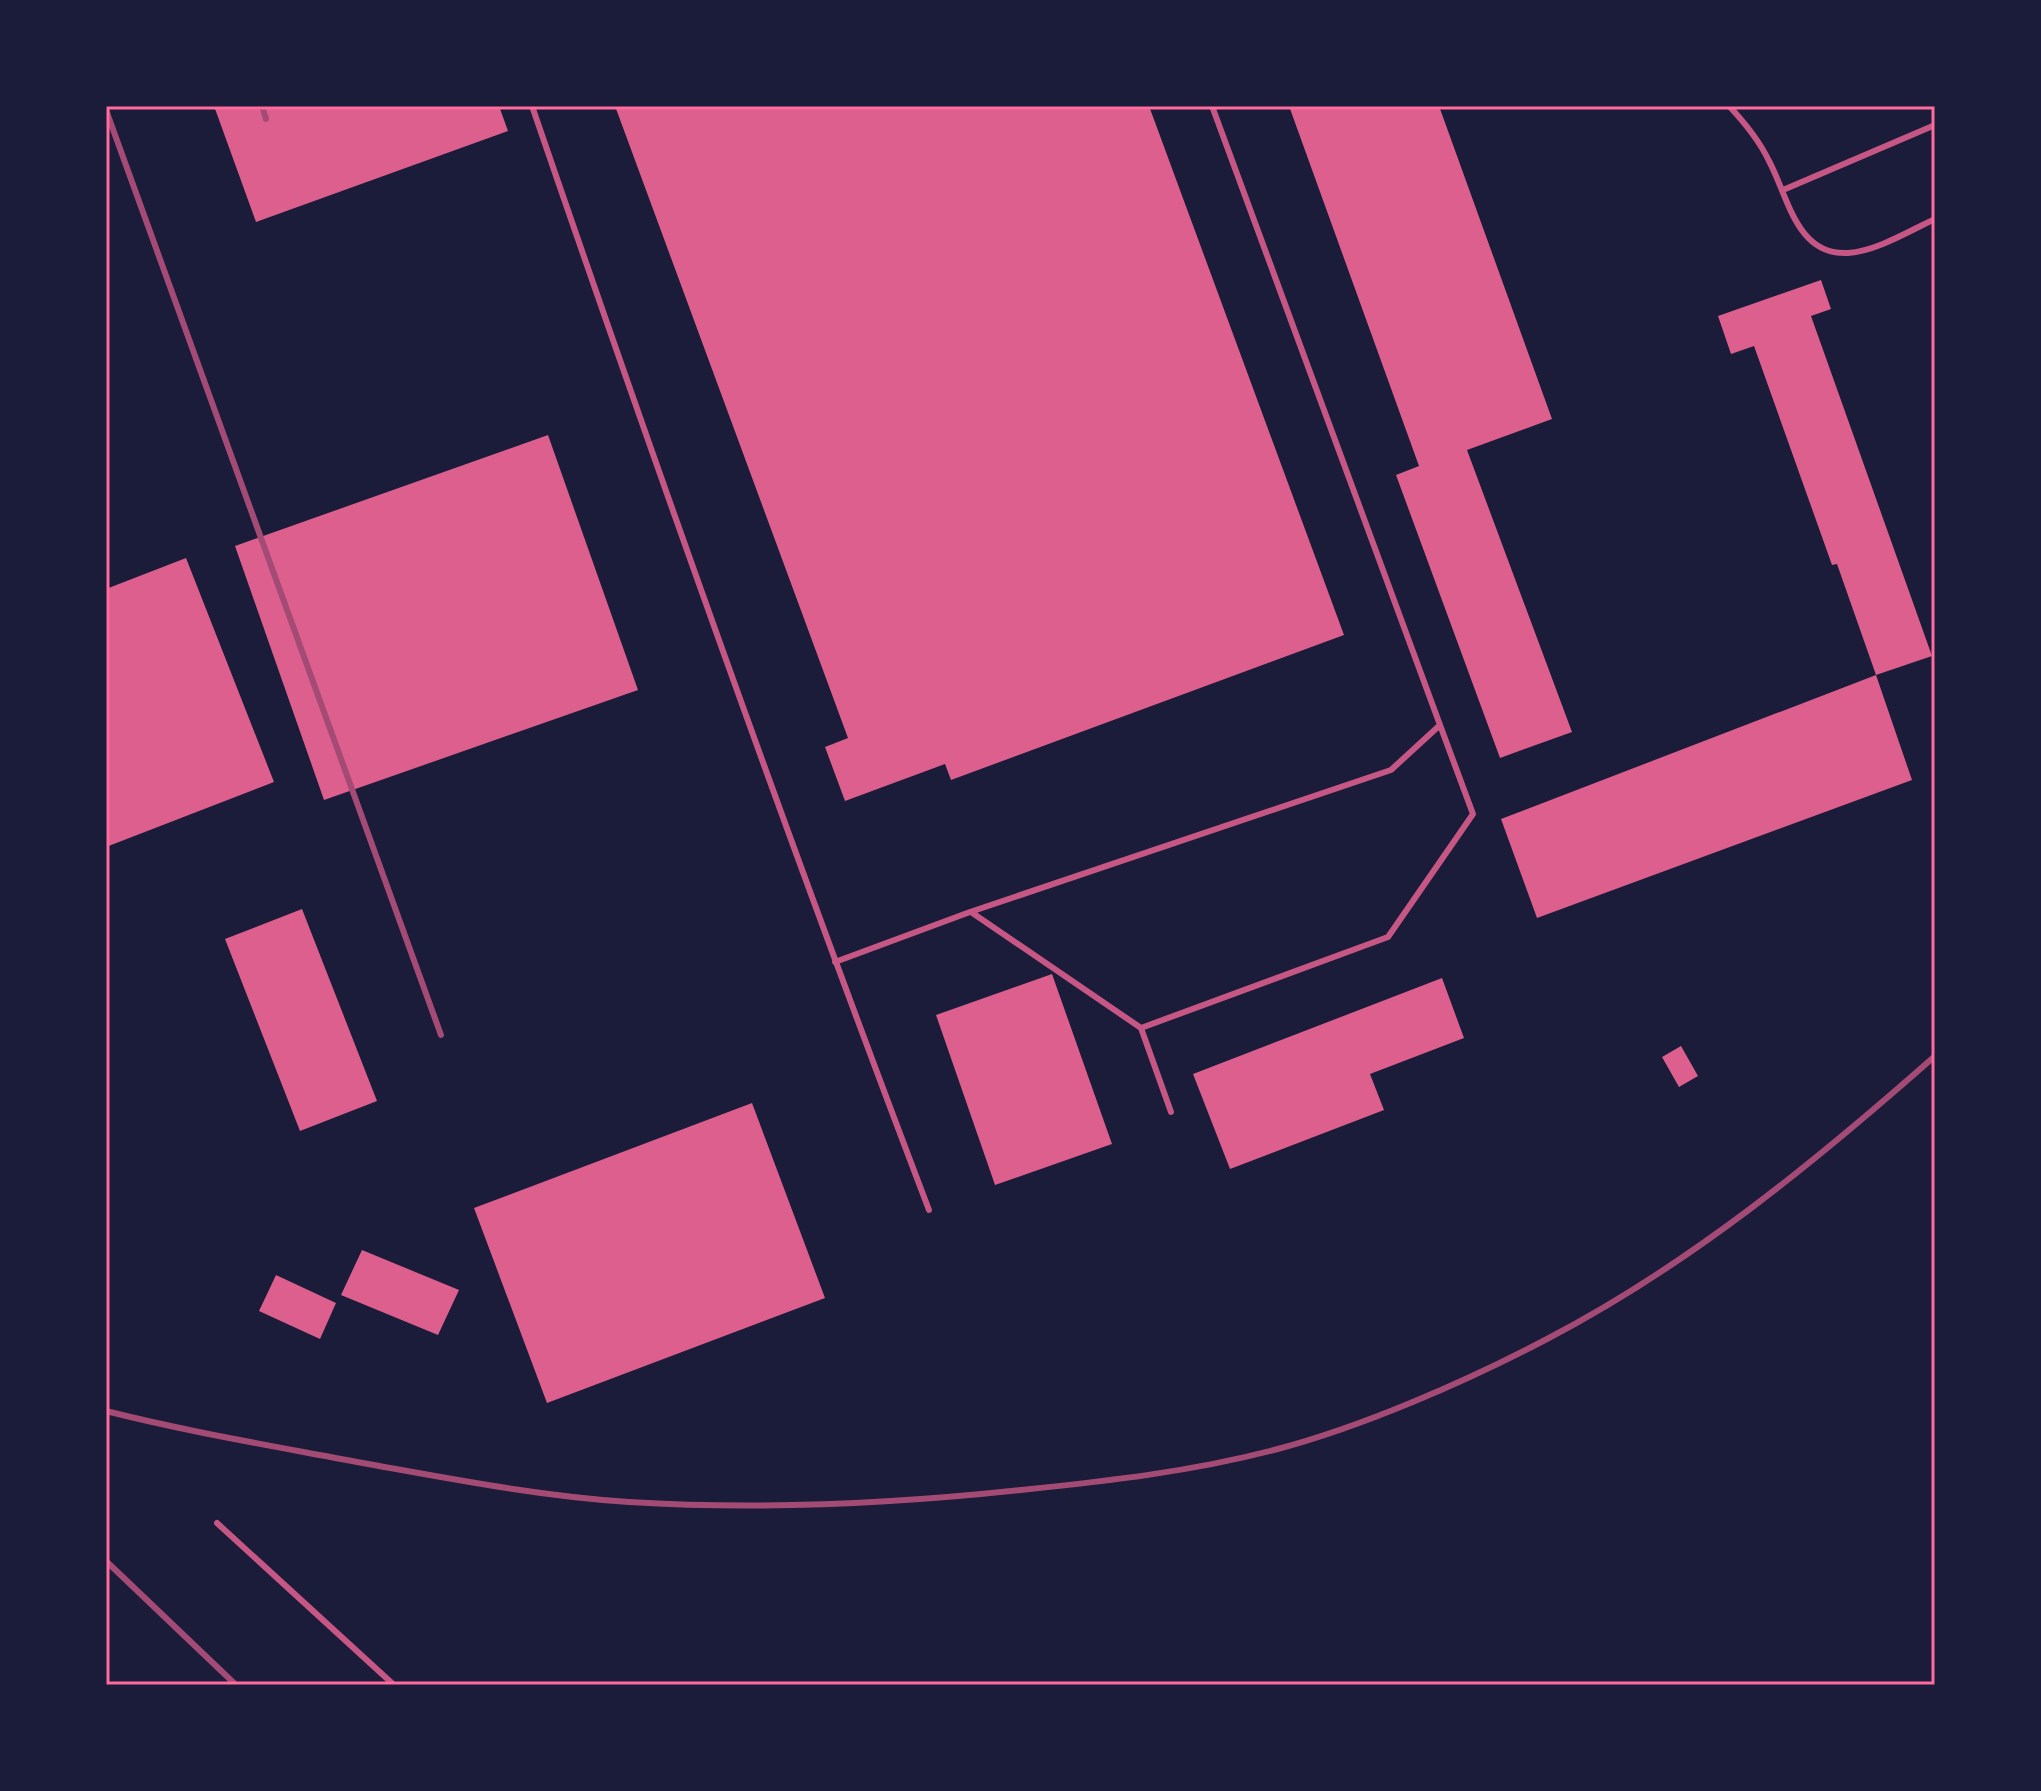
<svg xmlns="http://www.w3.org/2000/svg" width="2041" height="1791" font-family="Lora,serif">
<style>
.building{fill:#dd5f8e}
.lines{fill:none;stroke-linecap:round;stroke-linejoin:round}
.service{stroke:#c65784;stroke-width:6}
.rail{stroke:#a44b75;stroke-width:6}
.neatline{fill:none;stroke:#ff6b9d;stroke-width:3}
</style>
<rect width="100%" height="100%" fill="#1b1b3a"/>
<path class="building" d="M214,106h285l9,25 -252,91z
M615,106h534l195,529 -393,145 -6,-16 -100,37 -20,-54 23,-9z
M1289,106h150l113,313 -85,31 105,282 -72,26 -104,-283 23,-9z
M1821,280l10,29 -20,7 121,340 -56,19 -39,-111 -5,1 -78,-219 -23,8 -13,-38z
M548,435l90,255 -314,110 -89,-254z
M186,558l88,224 -168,65v-258z
M1876,675l36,105 -375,138 -36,-99z
M302,909l75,192 -77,30 -75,-192z
M1052,974l60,170 -117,41 -59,-170z
M1442,978l22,60 -94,36 14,36 -154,59 -37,-95z
M1681,1046l17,30 -19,11 -17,-30z
M752,1103l73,195 -278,105 -73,-195z
M362,1250l97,40 -21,45 -97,-40z
M276,1275l60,28 -16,36 -61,-28z"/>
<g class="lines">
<path class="service" d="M532,106c127,370 258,739 397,1104
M1729,106c16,17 30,34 40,55 19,35 27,95 79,92 29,-2 61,-22 87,-34
M1783,190l152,-65
M971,912l170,116 247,-91 85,-123 -33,-89
M835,962l135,-50 421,-142 49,-45 -228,-619
M1141,1028l30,84
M217,1523l177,162"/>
<path class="rail" d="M262,106l4,13
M106,110l335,925
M106,1411c83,21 167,35 251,51 90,16 180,34 272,40 131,8 262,2 392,-12 86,-9 169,-18 253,-40 88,-23 191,-68 273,-111 142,-74 268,-177 388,-283
M106,1561l130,124"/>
</g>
<rect width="2041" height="1791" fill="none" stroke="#1b1b3a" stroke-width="216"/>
<rect x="108" y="108" width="1825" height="1575" class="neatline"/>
</svg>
